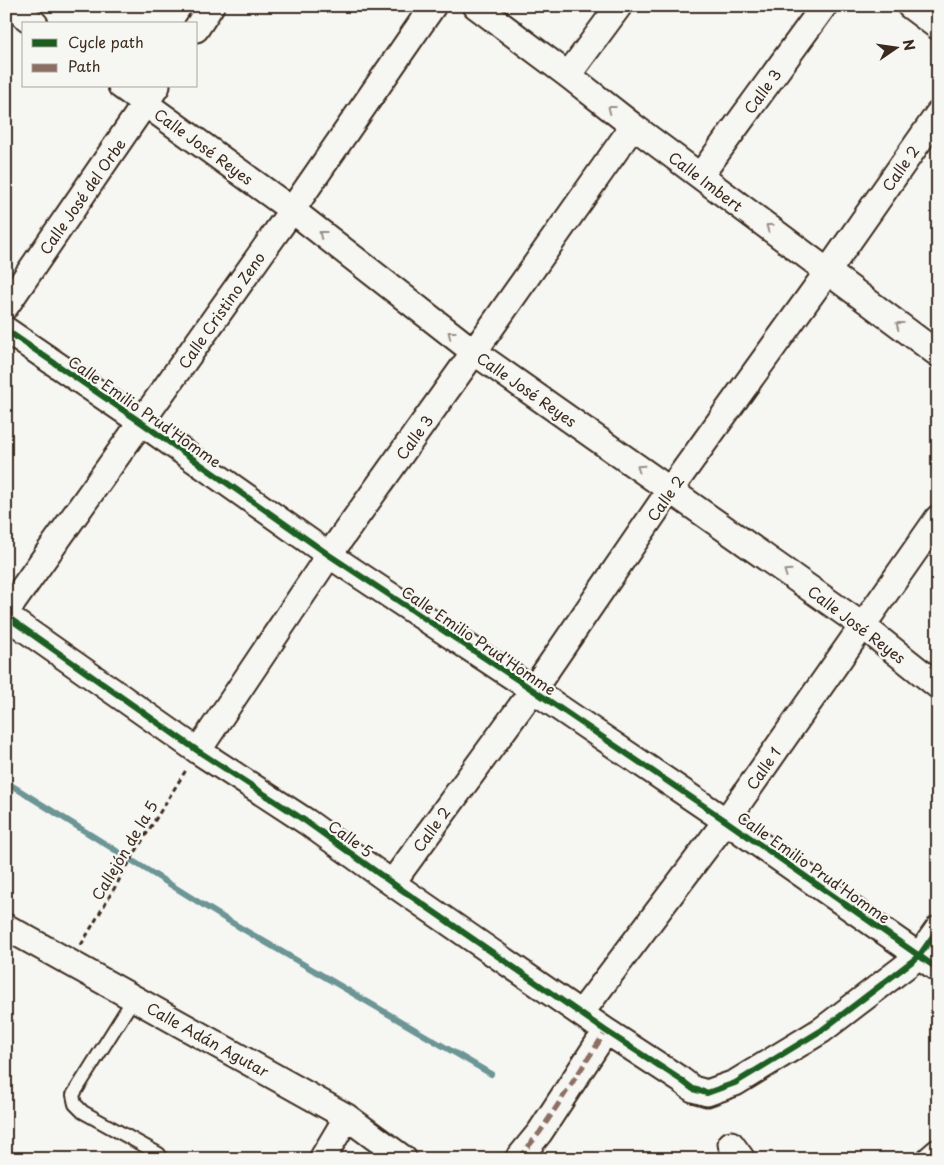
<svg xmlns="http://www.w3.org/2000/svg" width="944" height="1165" font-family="'Playpen Sans',sans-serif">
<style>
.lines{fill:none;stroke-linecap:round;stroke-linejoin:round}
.stream{stroke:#6c9595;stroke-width:6}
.service-casing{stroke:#3b2a1e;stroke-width:16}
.minor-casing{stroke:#3b2a1e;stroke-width:29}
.path{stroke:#3b2a1e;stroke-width:3;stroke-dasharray:5 4;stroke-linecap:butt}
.service{stroke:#f6f6f2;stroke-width:12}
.minor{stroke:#f6f6f2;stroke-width:25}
.quiet{stroke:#8d6e63;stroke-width:5;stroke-dasharray:10 5;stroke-linecap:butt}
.cycleway-casing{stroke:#f6f6f2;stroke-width:9}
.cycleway{stroke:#1b5e20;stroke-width:6}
.oneway{stroke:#989088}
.labels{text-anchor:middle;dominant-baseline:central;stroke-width:4.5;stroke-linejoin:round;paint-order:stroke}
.street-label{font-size:15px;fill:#3b2a1e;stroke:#f6f6f2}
</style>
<rect width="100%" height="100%" fill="#f6f6f2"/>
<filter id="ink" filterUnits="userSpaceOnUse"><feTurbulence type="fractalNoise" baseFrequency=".02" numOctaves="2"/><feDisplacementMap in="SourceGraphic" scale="10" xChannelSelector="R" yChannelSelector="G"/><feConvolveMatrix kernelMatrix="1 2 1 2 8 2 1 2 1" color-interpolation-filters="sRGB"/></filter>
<g filter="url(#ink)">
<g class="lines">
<path class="stream" d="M6,782l218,136 267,156"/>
<defs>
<path id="service" d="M134,998l-61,97 2,9 8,8 76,42"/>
<path id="minor" d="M11,6l24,18
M476,6l92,69 65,51 305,228
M910,6l28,21
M196,29l15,-23
M568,75l51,-69
M121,86l171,124 182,142 389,274 75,60
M700,176l124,-170
M6,306l151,-220
M6,330l136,93 187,132 204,135 193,131 212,148
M6,612l286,-402 141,-204
M6,616l192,135 109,71 85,61 214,148 75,49 12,9 14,4 28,-10 87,-53 97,-74 19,-27
M198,751l131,-196 145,-203 159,-226
M392,883l141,-193 137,-200 158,-219 110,-157
M6,927l341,190 57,42
M581,1013l145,-192 212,-303
M731,1144l11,15
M322,1159l25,-42
M518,1159l22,-27 66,-101
M930,1159l8,-7"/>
</defs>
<use href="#service" class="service-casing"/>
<use href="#minor" class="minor-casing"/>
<path class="path" d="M81,945l58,-99 47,-76"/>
<use href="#service" class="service"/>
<use href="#minor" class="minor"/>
<path class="quiet" d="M518,1159l22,-27 66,-101"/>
<defs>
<path id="cycleway" d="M6,330l136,93 187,132 204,135 193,131 212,148
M6,616l192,135 109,71 85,61 214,148 75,49 12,9 14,4 28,-10 87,-53 97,-74 19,-27"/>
</defs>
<use href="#cycleway" class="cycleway-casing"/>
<use href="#cycleway" class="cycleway"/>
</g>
<defs><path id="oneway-chevron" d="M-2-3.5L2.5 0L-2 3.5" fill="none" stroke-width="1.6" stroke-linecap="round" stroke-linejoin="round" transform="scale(1.25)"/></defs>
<g class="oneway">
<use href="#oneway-chevron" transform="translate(611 109) rotate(-142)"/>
<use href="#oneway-chevron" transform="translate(769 227) rotate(-143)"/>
<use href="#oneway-chevron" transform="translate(322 234) rotate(-142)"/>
<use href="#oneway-chevron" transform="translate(899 325) rotate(-143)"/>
<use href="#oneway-chevron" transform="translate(451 334) rotate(-142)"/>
<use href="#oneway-chevron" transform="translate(640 468) rotate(-145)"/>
<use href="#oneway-chevron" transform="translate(787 572) rotate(-145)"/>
</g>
</g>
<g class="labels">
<g class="street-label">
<text transform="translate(762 91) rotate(-54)">Calle 3</text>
<text transform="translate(204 146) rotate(36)">Calle José Reyes</text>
<text transform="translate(900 168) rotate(-55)">Calle 2</text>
<text transform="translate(706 181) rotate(37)">Calle Imbert</text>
<text transform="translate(82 196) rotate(-55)">Calle José del Orbe</text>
<text transform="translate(221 310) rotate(-55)">Calle Cristino Zeno</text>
<text transform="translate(527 389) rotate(35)">Calle José Reyes</text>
<text transform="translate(145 411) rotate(35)">Calle Emilio Prud'Homme</text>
<text transform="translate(414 437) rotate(-54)">Calle 3</text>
<text transform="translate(665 498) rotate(-55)">Calle 2</text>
<text transform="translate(857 624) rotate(37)">Calle José Reyes</text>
<text transform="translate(479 640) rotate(34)">Calle Emilio Prud'Homme</text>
<text transform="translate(763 768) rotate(-55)">Calle 1</text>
<text transform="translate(431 829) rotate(-54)">Calle 2</text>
<text transform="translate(351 838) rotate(36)">Calle 5</text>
<text transform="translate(124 850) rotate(-59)">Callejón de la 5</text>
<text transform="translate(814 867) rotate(35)">Calle Emilio Prud'Homme</text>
<text transform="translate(208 1039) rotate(29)">Calle Adán Agutar</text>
</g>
</g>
<rect width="944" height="1165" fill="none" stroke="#f6f6f2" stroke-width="25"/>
<rect x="12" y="12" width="919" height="1140" fill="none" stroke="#3b2a1e" stroke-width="2" filter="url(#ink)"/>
<rect x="22" y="22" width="175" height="65" fill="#f6f6f2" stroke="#aba49d"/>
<rect x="32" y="39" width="25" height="8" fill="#1b5e20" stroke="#aba49d"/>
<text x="68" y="48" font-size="15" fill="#3b2a1e">Cycle path</text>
<rect x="32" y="64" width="25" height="8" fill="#8d6e63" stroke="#aba49d"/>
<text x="68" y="72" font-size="15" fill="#3b2a1e">Path</text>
<g transform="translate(896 48) rotate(77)" stroke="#f6f6f2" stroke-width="4" paint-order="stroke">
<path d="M0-4L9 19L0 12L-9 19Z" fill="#3b2a1e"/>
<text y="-8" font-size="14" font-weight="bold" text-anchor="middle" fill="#3b2a1e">N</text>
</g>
</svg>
